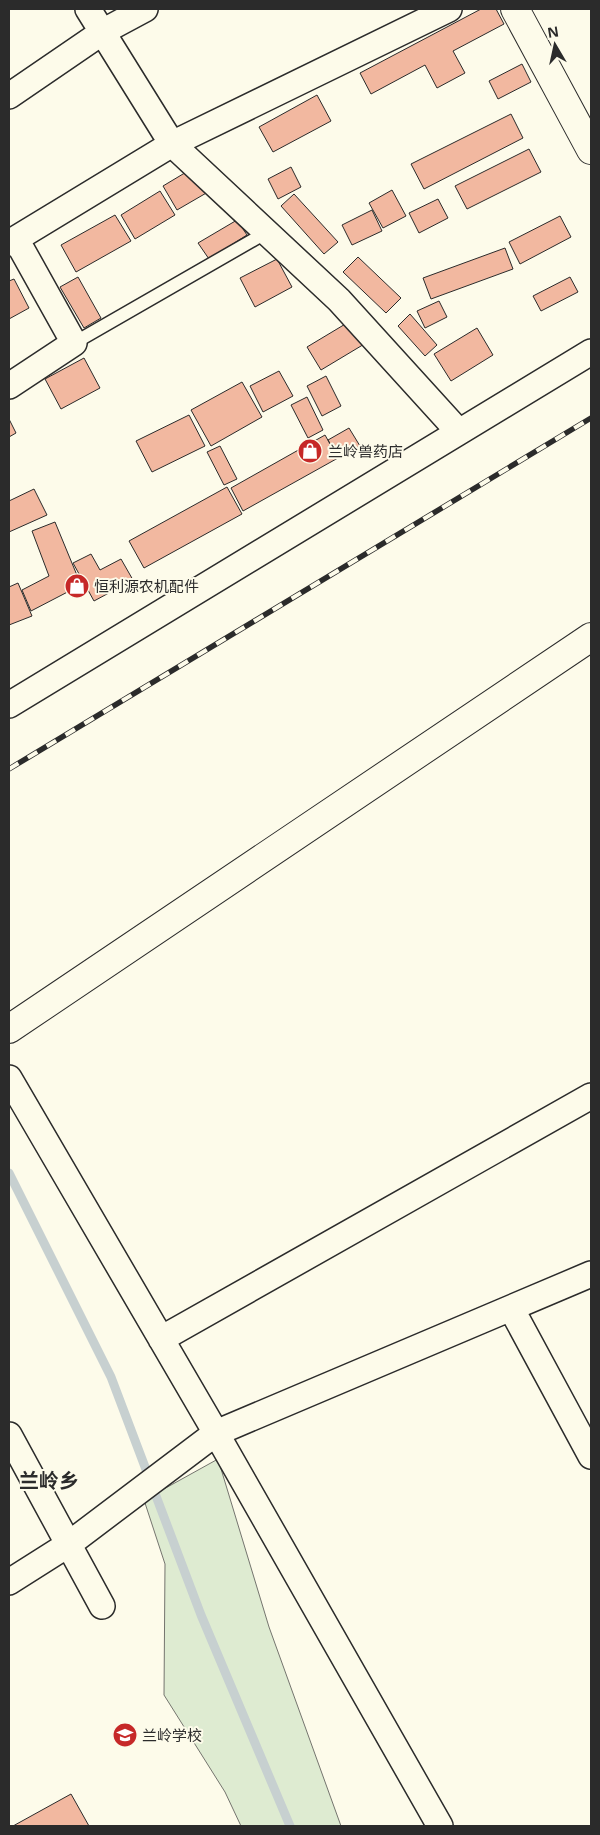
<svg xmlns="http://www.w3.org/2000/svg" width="600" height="1835" font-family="'Open Sans','Noto Sans SC',sans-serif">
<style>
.green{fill:#deebd1;stroke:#74746e}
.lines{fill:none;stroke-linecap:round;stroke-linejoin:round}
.stream{stroke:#c7d0d0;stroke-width:9}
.building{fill:#f2b8a0;stroke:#2b2b2b}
.lane-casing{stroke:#2b2b2b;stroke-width:15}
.street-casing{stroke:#2b2b2b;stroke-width:28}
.secondary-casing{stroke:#2b2b2b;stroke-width:30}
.lane{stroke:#fdfbea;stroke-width:12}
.street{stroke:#fdfbea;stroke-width:25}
.secondary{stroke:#fdfbea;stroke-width:28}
.rail-casing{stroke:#2b2b2b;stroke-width:5.5}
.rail{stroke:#fdfbea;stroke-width:4;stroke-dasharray:11;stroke-linecap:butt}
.labels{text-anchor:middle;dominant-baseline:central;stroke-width:4;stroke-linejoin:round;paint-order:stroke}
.poi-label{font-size:15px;fill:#2b2b2b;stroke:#fdfbea;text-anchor:start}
.district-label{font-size:20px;font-weight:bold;fill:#2b2b2b;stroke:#fdfbea}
</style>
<rect width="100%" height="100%" fill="#fdfbea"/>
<path class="green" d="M218,1459l51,168 72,199h-100l-16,-34 -61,-97 1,-131 -21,-64z"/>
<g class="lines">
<path class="stream" d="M9,1173l102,204 90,238 89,211"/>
</g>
<path class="building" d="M481,9h15l8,15 -51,27 12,22 -28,15 -12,-23 -54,29 -11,-21z
M522,64l9,18 -33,17 -9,-18z
M317,95l14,26 -58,31 -14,-25z
M511,114l12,24 -99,51 -13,-25z
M529,149l12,23 -74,37 -12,-23z
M291,167l10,20 -23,12 -10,-20z
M193,168l15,24 -31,18 -14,-24z
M392,190l14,26 -23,12 -14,-25z
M160,191l15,24 -40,24 -14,-24z
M294,194l44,48 -14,12 -43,-48z
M438,199l10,19 -29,15 -10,-20z
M372,210l10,21 -30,14 -10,-20z
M115,215l16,26 -55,31 -15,-27z
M560,216l11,21 -51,27 -11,-22z
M237,220l10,15 -38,24 -11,-16z
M505,248l8,21 -82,30 -8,-21z
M358,257l43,41 -15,15 -43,-41z
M277,259l15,28 -37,20 -15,-29z
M78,277l23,41 -17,10 -24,-41z
M570,277l8,15 -37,19 -8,-15z
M14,279l15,29 -20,11v-38z
M439,301l8,16 -22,11 -8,-17z
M410,314l27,31 -12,11 -27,-30z
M352,320l14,23 -45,27 -14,-23z
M477,328l16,27 -42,26 -17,-27z
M84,358l16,30 -39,21 -16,-30z
M279,371l14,25 -30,16 -13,-26z
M326,376l15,30 -19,10 -15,-30z
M242,382l20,35 -51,29 -20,-36z
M307,397l16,33 -15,8 -17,-33z
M189,415l16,31 -53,26 -16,-31z
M9,419l7,14 -7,4z
M349,428l11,18 -22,12 -10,-18z
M325,435l13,23 -95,53 -12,-23z
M220,446l17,33 -13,6 -17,-33z
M227,487l15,27 -98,54 -15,-27z
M34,489l13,26 -38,17v-31z
M55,522l26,63 -50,26 -9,-21 27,-14 -17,-45z
M91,554l9,16 21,-11 12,21 -39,21 -21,-38z
M18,583l14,33 -23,9v-38z
M71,1794l18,32h-76z"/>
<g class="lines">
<defs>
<path id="lane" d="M74,343l193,-111"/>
<path id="street" d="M88,9l84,135 167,156 120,132
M9,96l95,-65 41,-22
M9,243l163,-99 277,-135
M9,386l65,-43 -58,-104
M9,705l582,-353
M9,1078l207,355 224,393
M511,1308l80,148
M161,1339l430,-243
M9,1435l93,171
M9,1582l60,-38 147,-111 375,-159"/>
<path id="secondary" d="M515,9l76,141
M9,1029l582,-392"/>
</defs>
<use href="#lane" class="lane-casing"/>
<use href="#street" class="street-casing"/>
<use href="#secondary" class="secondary-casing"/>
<use href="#lane" class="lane"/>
<use href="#street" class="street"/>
<use href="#secondary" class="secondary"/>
<defs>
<path id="rail" d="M9,769l582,-351"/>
</defs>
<use href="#rail" class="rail-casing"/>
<use href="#rail" class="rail"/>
</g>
<defs>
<symbol id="shop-disc" viewBox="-11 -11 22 22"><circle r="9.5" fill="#c62828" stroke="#fdfbea"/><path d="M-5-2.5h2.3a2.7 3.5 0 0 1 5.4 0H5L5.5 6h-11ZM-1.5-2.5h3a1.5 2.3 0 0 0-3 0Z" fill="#fff"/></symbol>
<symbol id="school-disc" viewBox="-11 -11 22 22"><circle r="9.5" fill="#c62828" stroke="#fdfbea"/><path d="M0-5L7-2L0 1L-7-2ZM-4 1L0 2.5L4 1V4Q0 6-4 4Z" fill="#fff"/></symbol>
</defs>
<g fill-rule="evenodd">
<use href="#shop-disc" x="296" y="437" width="28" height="28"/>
<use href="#shop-disc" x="63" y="572" width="28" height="28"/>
<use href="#school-disc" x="111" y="1721" width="28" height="28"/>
</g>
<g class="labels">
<g class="poi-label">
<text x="328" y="451">兰岭兽药店</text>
<text x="94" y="586">恒利源农机配件</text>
<text x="142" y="1735">兰岭学校</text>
</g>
<g class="district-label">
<text x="49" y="1480">兰岭乡</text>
</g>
</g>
<rect width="600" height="1835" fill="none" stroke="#2b2b2b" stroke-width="20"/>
<g transform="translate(555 45) rotate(351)" stroke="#fdfbea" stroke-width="4" paint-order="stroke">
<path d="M0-4L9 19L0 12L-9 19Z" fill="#2b2b2b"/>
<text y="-8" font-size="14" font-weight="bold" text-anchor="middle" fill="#2b2b2b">N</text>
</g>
</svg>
